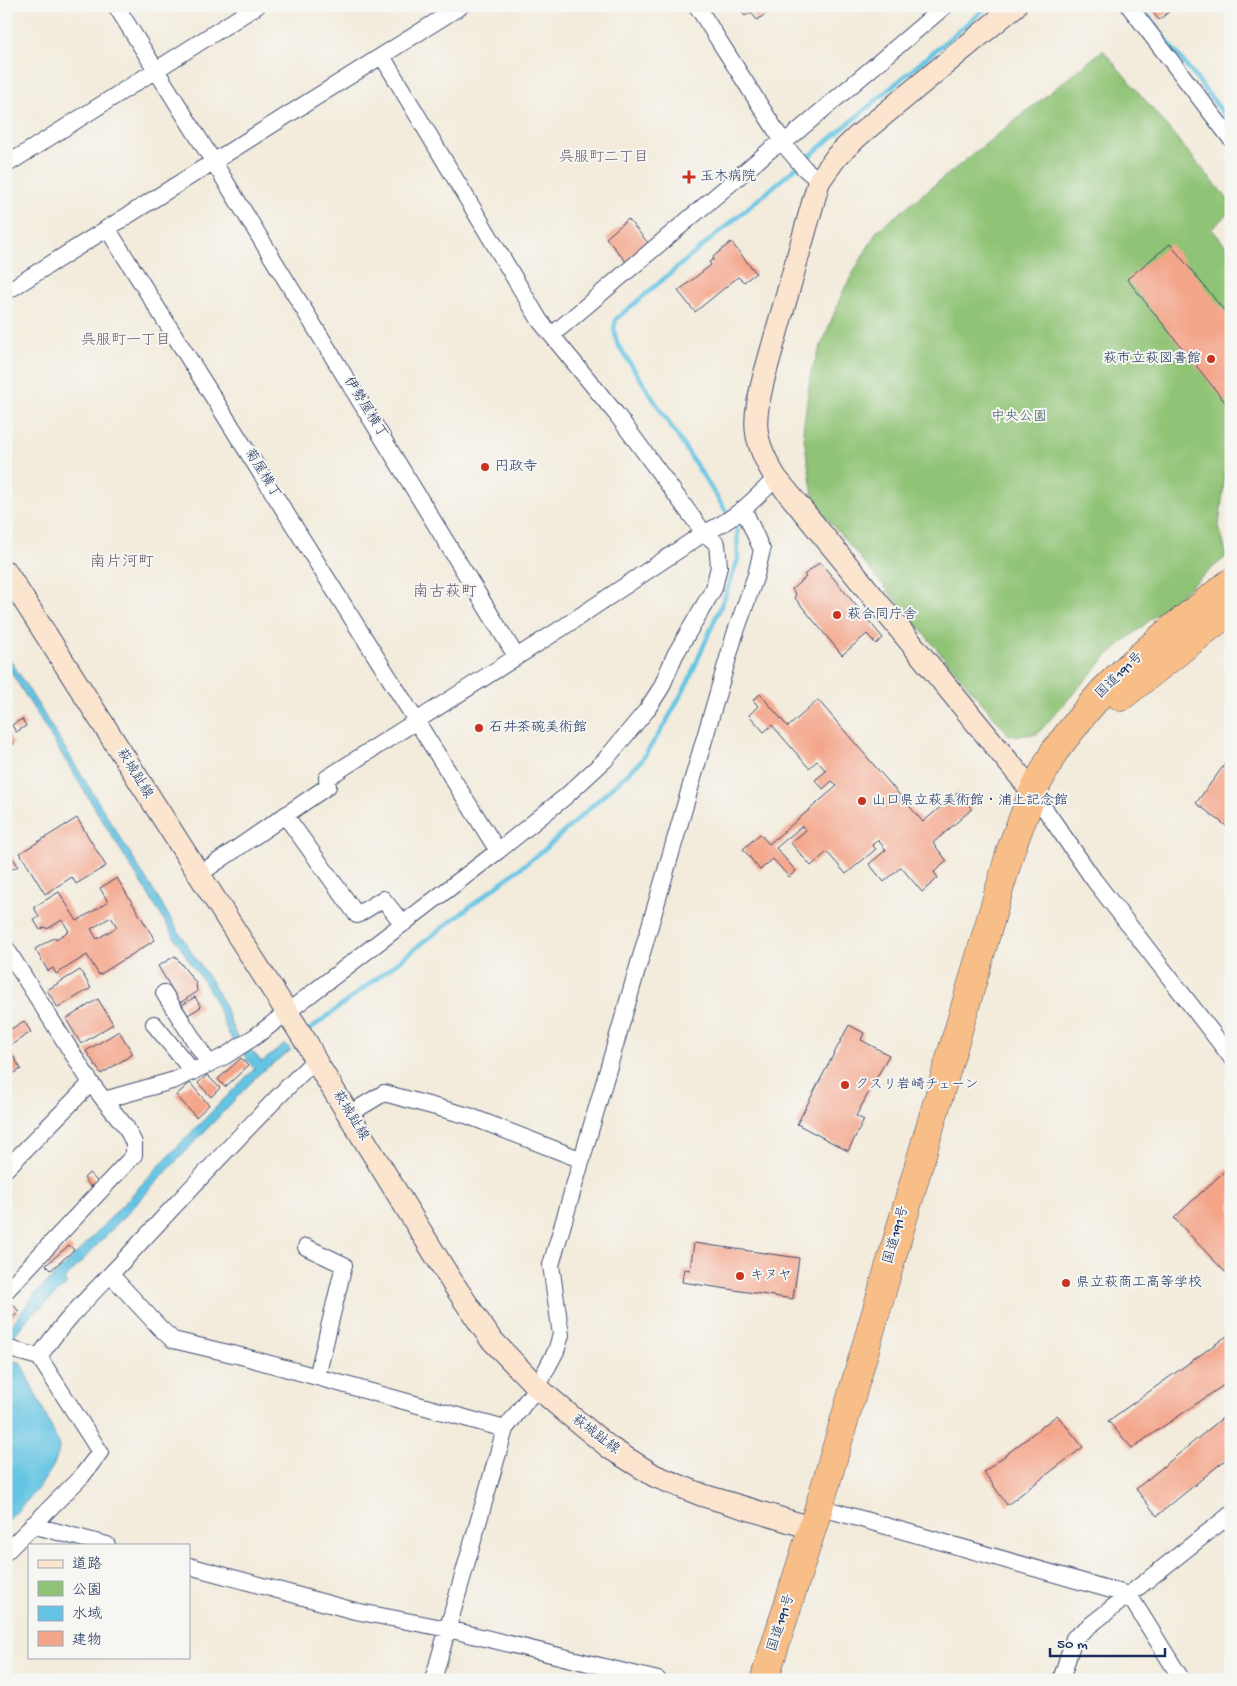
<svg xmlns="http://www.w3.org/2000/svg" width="1237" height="1686" font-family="'Gochi Hand','Klee One',sans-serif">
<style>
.green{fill:#8fc375;stroke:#55796a}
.water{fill:#64c4e3;stroke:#407aa0}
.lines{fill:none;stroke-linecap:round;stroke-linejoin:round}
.stream{stroke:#64c4e3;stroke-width:4.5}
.building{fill:#f4a68b;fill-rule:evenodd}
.street-casing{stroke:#3b4b71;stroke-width:18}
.secondary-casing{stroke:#3b4b71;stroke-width:24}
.highway-casing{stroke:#3b4b71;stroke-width:29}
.street{stroke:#fff;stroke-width:16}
.secondary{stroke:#fce5cf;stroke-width:22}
.highway{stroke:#f7be88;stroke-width:28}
.poi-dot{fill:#c8321e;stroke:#f6f6f2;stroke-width:2}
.labels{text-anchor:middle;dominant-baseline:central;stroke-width:4;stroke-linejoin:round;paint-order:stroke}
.poi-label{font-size:14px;fill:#1b2f5e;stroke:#f6f6f2;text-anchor:start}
.street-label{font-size:14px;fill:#1b2f5e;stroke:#f6f6f2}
.park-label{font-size:14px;fill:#3e5b65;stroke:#f6f6f2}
.neighbourhood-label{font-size:15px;fill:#67596e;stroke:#f6f6f2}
.quarter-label{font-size:16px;fill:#67596e;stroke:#f6f6f2}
</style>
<rect width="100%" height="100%" fill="#f6f6f2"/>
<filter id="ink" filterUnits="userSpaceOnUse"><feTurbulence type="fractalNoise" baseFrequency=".02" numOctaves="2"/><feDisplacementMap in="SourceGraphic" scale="10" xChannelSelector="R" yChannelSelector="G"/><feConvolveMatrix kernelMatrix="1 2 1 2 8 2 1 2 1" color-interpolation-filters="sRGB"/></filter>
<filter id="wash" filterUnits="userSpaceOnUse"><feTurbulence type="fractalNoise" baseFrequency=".0096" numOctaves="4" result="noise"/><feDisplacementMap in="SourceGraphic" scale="20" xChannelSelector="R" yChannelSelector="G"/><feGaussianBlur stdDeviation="1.12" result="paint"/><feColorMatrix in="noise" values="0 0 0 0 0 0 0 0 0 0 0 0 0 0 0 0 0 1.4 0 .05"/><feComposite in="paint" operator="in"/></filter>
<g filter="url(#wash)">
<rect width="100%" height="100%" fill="#f3ebdb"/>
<path class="green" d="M1103,50l128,153v8l-19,18 19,23v188l-2,2 -10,84 8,30 -119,99 -71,79 -27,2 -196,-233 -11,-72 8,-60 32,-80 34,-60z"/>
<path class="water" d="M6,653l189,305c10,14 21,29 28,44 6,13 8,26 16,38l-4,3c-9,-11 -12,-23 -17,-35 -6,-16 -17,-30 -27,-44l-185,-300z
M285,1044l6,6 -31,23 -196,207 3,4 -32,29 -2,-1 -25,31 -2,17v-28l29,-38 31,-29 107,-114 81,-82 -11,-16 6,-5 13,14z
M6,1360l14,2c6,13 39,78 39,85 -2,27 -36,57 -53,76z"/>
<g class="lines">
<path class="stream" d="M1140,6l91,117
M308,1031l237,-182 96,-88 23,-35 24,-44 38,-88 12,-35 -1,-31 -120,-185 -3,-14 2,-10 372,-313"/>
</g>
<g id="blocks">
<path class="building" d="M738,6h39l-20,14 -6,-8 -6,4z
M1148,6h28l-17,14z
M628,219l21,25 -22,19 -21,-25z
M731,242l25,31 -12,9 -6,-5 -43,35 -17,-21 33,-26 -2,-3 5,-3 -1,-2z
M1170,244l61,75v79l-6,4 -98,-123z
M820,562l63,76 -7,6 -9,-10 -25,21 -48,-58 2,-2 -4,-6 14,-12 -2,-2z
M760,694l28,33 30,-27 105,122 35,-30 14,17 -39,34 14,18 -13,11 4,6 -16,14 -21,-25 -17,15 -15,-18 17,-14 -8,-10 -6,5 4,4 -30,25 -19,-22 -16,14 -20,-23 15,-13 -4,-4 -26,22 20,23 -7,6 -16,-18 -13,11 -17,-21 17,-15 9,10 68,-58 -5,-5 -9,8 -8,-9 11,-9 -9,-10 -8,7 -37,-43 -8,7 -15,-17 9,-9 -5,-6z
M22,719l4,7 -10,6 -4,-7z
M6,731l8,13 -8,5z
M1231,756v69l-2,3 -33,-25z
M77,818l29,48 -30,18 -4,-7 -27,17 -25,-41z
M9,852l9,14 -7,4 -5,-8v-8z
M117,878l38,62 -56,35 -12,-20 -31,19 -3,-6 -5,3 -13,-22 20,-12 1,2 13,-8 -7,-11 -15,9 -2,-2 -5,3 -6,-10 5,-3 -5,-10 25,-15 18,29 31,-19 -8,-14zM111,917l6,10 -20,12 -6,-10z
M175,956l21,27 1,9 -17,11 -22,-37z
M80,970l11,18 -33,20 -11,-18z
M195,997l6,10 -13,8 -6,-10z
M98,999l15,25 -32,20 -15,-25z
M24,1021l7,11 -23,15 13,22 -15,9v-46z
M849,1025l15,8 -3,7 28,15 -33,61 8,4 -16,31 -51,-27z
M119,1031l14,23 -32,20 -15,-23z
M241,1058l7,8 -23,21 -7,-8z
M207,1075l13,13 -9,9 -13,-14z
M190,1083l19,22 -13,12 -20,-22z
M1231,1165v101l-6,6 -51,-54z
M89,1173l8,8 -6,6 -7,-9z
M694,1243l105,15 -6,41 -111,-17 2,-13 6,1z
M69,1245l5,5 -23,20 -5,-5z
M13,1304l6,8 -12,11 2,2 -3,3v-18z
M1231,1333v47l-99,68 -24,-27z
M1231,1411v44l-74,61 -21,-27z
M1057,1415l26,32 -76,58 -23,-33z"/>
</g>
</g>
<g filter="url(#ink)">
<use href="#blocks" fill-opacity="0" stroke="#3b4b71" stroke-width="1"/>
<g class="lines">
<defs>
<path id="street" d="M116,6l97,155 303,495
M697,6l90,142 17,20 15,13
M1129,6l102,133
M6,165l251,-159
M107,228l391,623
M6,292l455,-286
M552,335l218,-185 22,-14 153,-130
M1033,792l61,88 137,177
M285,815l72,100 26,-16 20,25
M198,875l130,-89 -1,-8 235,-150 142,-95c30,-13 49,-32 72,-55
M6,948l85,135 13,17 71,-20 50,-24 31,-20 242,-185 67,-54 40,-37 41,-49 15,-23 14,-33 39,-67 5,-22 -2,-22 -13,-11 -87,-118 -77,-94 -158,-265
M164,993l45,71
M154,1024l39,48
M349,1114l35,-21 85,23 113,44
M6,1169l85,-86
M306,1247l38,18 -27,112
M111,1275l49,53 13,12 72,17 260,72
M6,1291l128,-136v-12l-8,-16 -22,-27
M6,1348l33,9 61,95 -18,24 -76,76
M39,1357c27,-41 65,-74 98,-111 59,-63 116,-126 178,-186
M819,1507l310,88 53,85
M32,1525l75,20
M189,1566l166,45 93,18 210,51
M433,1680l72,-251 32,-42 19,-36 5,-16 -10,-70 184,-631 21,-59 6,-25 -18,-40
M1061,1680l13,-42 157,-124"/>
<path id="secondary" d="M1015,6l-157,130 -21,20 -18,25 -55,196c-11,44 -13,61 12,101l257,314
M6,572l302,473 7,15 137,222 38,56 47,49 30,26 43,35 45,28 47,19 110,33"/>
<path id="highway" d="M1121,697l110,-87
M764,1680l55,-173 193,-661 21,-54 21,-40 32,-41 18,-21 25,-24 40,-35 62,-49"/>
</defs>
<use href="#street" class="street-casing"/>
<use href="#secondary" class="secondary-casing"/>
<use href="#highway" class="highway-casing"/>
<use href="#street" class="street"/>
<use href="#secondary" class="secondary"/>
<use href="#highway" class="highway"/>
</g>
</g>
<g class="poi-dot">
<path d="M686.5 169.5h5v5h5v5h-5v5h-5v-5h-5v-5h5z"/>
<circle cx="1211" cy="359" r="5"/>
<circle cx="485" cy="467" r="5"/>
<circle cx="837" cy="615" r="5"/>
<circle cx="479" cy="728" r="5"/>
<circle cx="862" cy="801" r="5"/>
<circle cx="845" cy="1085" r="5"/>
<circle cx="740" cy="1276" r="5"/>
<circle cx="1066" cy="1283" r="5"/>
</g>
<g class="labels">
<g class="poi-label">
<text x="700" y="177">玉木病院</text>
<text x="1201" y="359" text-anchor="end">萩市立萩図書館</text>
<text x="495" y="467">円政寺</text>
<text x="847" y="615">萩合同庁舎</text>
<text x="489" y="728">石井茶碗美術館</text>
<text x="872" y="801">山口県立萩美術館・浦上記念館</text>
<text x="855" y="1085">クスリ岩崎チェーン</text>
<text x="750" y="1276">キヌヤ</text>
<text x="1076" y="1283">県立萩商工高等学校</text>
</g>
<g class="street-label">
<text transform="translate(365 408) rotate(58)">伊勢屋横丁</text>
<text transform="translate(262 474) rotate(58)">菊屋横丁</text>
<text transform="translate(1120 676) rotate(-44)">国道191号</text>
<text transform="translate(134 774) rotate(58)">萩城趾線</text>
<text transform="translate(350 1116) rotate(58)">萩城趾線</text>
<text transform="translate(897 1235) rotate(-74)">国道191号</text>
<text transform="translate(595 1435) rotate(37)">萩城趾線</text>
<text transform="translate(782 1623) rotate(-72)">国道191号</text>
</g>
<g class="park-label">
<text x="1019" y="417">中央公園</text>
</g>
<g class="neighbourhood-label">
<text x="604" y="158">呉服町二丁目</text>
<text x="126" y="341">呉服町一丁目</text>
</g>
<g class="quarter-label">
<text x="122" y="563">南片河町</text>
<text x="445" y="593">南古萩町</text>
</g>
</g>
<rect width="1237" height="1686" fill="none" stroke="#f6f6f2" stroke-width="25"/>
<rect x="28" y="1544" width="162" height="115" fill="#f6f6f2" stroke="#9ea6b7"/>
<rect x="38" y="1560" width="25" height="8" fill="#fce5cf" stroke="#9ea6b7"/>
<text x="72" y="1568" font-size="15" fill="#1b2f5e">道路</text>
<rect x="38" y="1581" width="25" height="15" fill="#8fc375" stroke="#9ea6b7"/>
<text x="72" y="1594" font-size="15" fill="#1b2f5e">公園</text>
<rect x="38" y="1606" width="25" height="15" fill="#64c4e3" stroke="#9ea6b7"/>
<text x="72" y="1618" font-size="15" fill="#1b2f5e">水域</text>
<rect x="38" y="1631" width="25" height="15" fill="#f4a68b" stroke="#9ea6b7"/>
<text x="72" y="1644" font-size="15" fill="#1b2f5e">建物</text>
<path d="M1050 1648v8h115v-8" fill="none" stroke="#1b2f5e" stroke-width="2.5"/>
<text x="1057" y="1648" font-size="15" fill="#1b2f5e" stroke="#f6f6f2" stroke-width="4" paint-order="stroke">50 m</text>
</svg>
